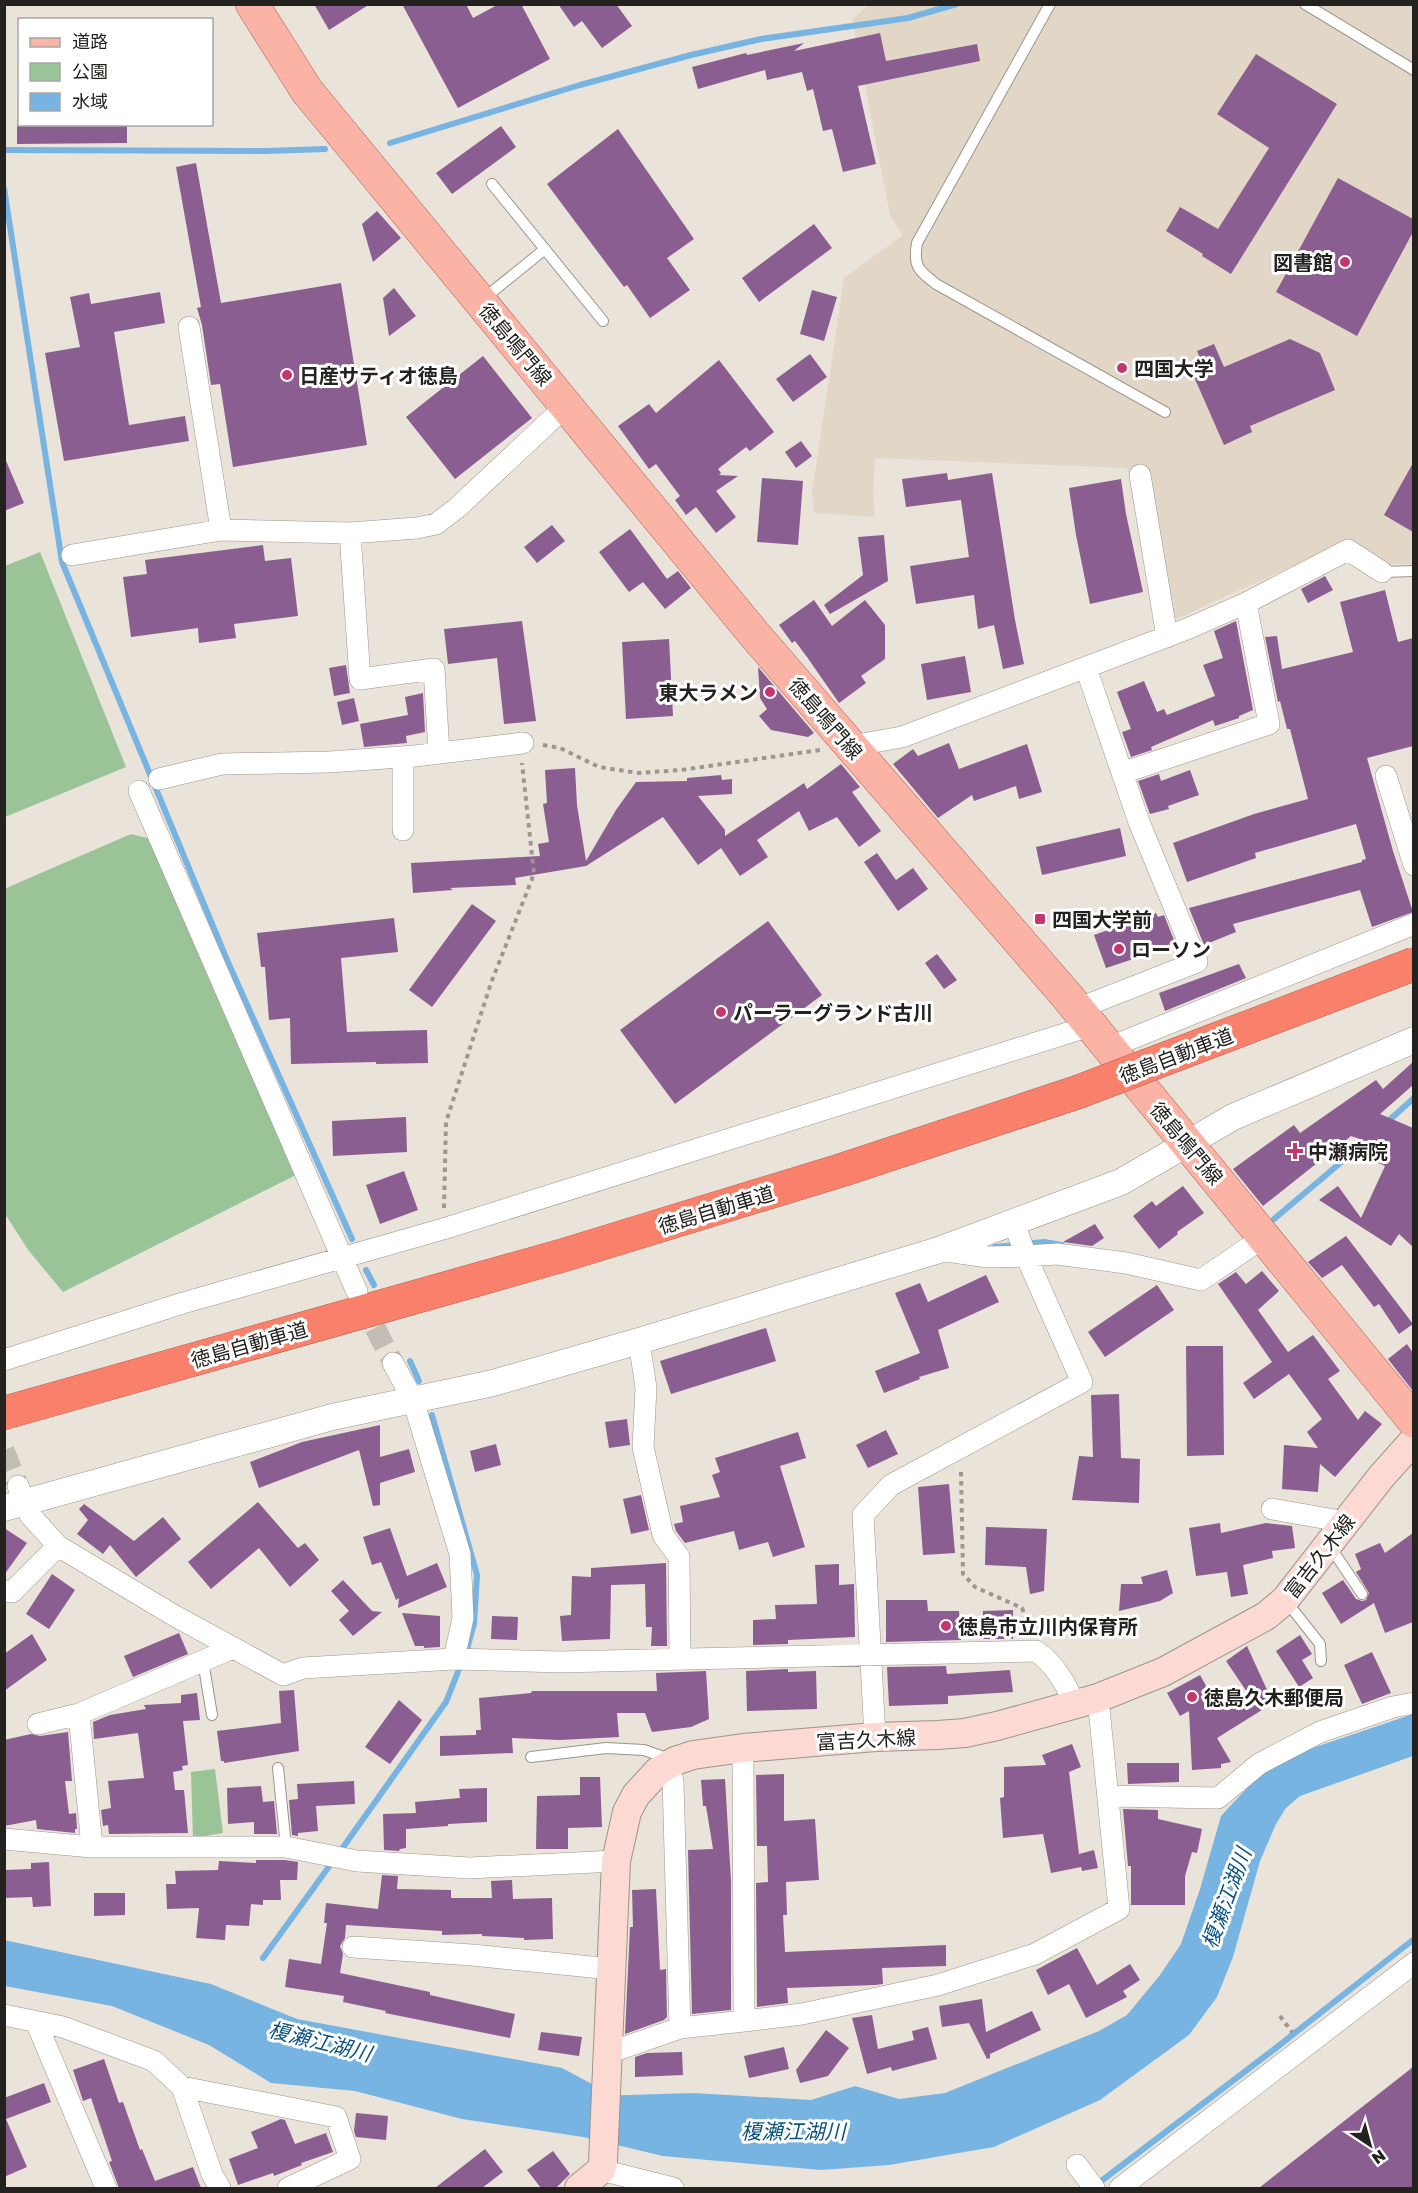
<svg xmlns="http://www.w3.org/2000/svg" width="1418" height="2193" font-family="'Golos Text','Noto Sans JP',sans-serif">
<style>
.built{fill:#e2d7c6}
.green{fill:#9ac397}
.water{fill:#78b4e2}
.lines{fill:none;stroke-linecap:round;stroke-linejoin:round}
.stream{stroke:#78b4e2;stroke-width:6}
.building{fill:#8a5e91}
.minor-tunnel{stroke:#c2bcb4;stroke-width:21;stroke-dasharray:21 10;stroke-linecap:butt}
.service-casing{stroke:#9b958c;stroke-width:12}
.minor-casing{stroke:#9b958c;stroke-width:22}
.tertiary-casing{stroke:#9b958c;stroke-width:27}
.secondary-casing{stroke:#9b958c;stroke-width:30}
.primary-casing{stroke:#ae6050;stroke-width:34}
.motorway-casing{stroke:#ae6050;stroke-width:34}
.path{stroke:#9c9790;stroke-width:4;stroke-dasharray:4.5 4.5;stroke-linecap:butt}
.service{stroke:#fff;stroke-width:10}
.minor{stroke:#fff;stroke-width:21}
.tertiary{stroke:#fff;stroke-width:26}
.secondary{stroke:#fdd9d3;stroke-width:28}
.primary{stroke:#fbb3a6;stroke-width:33}
.motorway{stroke:#f9816b;stroke-width:33}
.motorway-bridge-casing{stroke:#ae6050;stroke-width:34;stroke-linecap:butt}
.motorway-bridge{stroke:#f9816b;stroke-width:33}
.poi-dot{fill:#c2376f;stroke:#fff;stroke-width:2}
.labels{text-anchor:middle;dominant-baseline:central;stroke-width:6;stroke-linejoin:round;paint-order:stroke}
.poi-label{font-size:20px;font-weight:bold;fill:#24221e;stroke:#fff;text-anchor:start}
.street-label{font-size:20px;fill:#24221e;stroke:#fff}
.water-label{font-size:21px;font-style:italic;fill:#0c547f;stroke:#fff}
</style>
<rect width="100%" height="100%" fill="#eae3d9"/>
<path class="built" d="M870,4l543,1v559h-31l-56,-13 -169,77 -30,-160 -252,-10 -2,36 2,23 -61,-4 -2,-20 32,-215 59,-43 -13,-20 -38,-196z"/>
<path class="green" d="M40,552l86,215 -121,50v-251z
M131,834l20,5 147,335 -235,118 -34,-41 -24,-37 -1,-325z
M215,1769l8,64 -30,5 -2,-66z"/>
<path class="water" d="M1413,1714v42l-113,40 -14,12 -10,16 -16,37 -27,96 -16,40 -28,38 -89,65 -106,47 -105,18 -68,5 -158,-14 -80,-19 -121,-18 -107,-28 -84,-8 -62,-38 -97,-39 -107,-20 -1,-46 207,44 86,35 265,49 30,16 2,12 100,-3 117,7 44,-14 44,13 46,-6 154,-62 28,-16 33,-40 21,-31 19,-55 21,-73 27,-29 35,-29z"/>
<g class="lines">
<path class="stream" d="M390,143l190,-58 111,-30 70,-16 147,-21 49,-14
M4,150l263,1 58,-2
M4,188l58,374 165,398 125,279
M1385,1124l29,-26
M1274,1219l97,-82
M995,1247l49,-5 18,3
M366,1270l8,15
M410,1361l9,20
M339,1853l107,-151 21,-53 7,-25 3,-49 -45,-160
M263,1958l70,-97
M1096,2185l176,-134 142,-112"/>
</g>
<path class="building" d="M314,4h56l-41,26z
M402,4h64l7,14 26,-14h22l29,55 -92,49z
M558,4h58l16,22 -30,22 -20,-27 -8,6z
M880,33l6,28 91,-17 3,17 -122,25 18,78 -33,8 -11,-43 -9,2 -10,-42 -6,2 -5,-19 -35,8 -2,-10 -67,19 -6,-22 54,-14 1,2 57,-12 -10,8z
M1256,54l81,50 -106,170 -29,-18 1,-2 -37,-23 14,-24 38,22 51,-81 -52,-34z
M17,124h110v19l-110,1z
M501,126l15,21 -64,47 -16,-21z
M618,129l76,110 -27,19 23,32 -40,28 -23,-33 -3,2 -77,-103z
M196,163l25,140 120,-20 26,162 -134,22 -13,-83 -9,1 -9,-60 -5,-17 4,-1 -25,-140z
M1338,178l75,41v13l-56,104 -81,-44z
M377,211l24,27 -28,24 -11,-38z
M814,224l18,24 -73,54 -17,-24z
M394,288l22,28 -27,20 -6,-38z
M812,290l25,7 -13,44 -24,-7z
M160,292l5,31 -51,9 15,93 56,-9 4,25 -125,20 -19,-108 35,-6 -10,-50 19,-4 2,11z
M1290,339l30,14 15,37 -85,36 2,6 -28,13 -33,-75 12,-5 -6,-14 17,-7 10,23z
M810,354l17,23 -34,25 -17,-23z
M483,356l49,62 -77,61 -49,-62z
M719,360l55,72 -24,19 -4,-4 -28,22 3,4 -2,2 19,1 -22,15 20,26 -20,16 -20,-26 -10,8 -11,-15 5,-4 -24,-32 -7,5 -31,-43 31,-22 7,9z
M801,441l11,15 -16,12 -11,-16z
M4,456l20,47 -20,8z
M1413,463v69l-29,-17z
M947,473l1,7 44,-7 23,147 9,44 -21,5 -9,-44 -16,4 -4,-34 -58,9 -6,-38 59,-9 -8,-57 -55,7 -4,-28z
M762,478l41,3 -5,64 -41,-3z
M1121,479l5,35 17,78 -53,12 -14,-69 -7,-47z
M552,525l13,16 -28,22 -13,-16z
M630,529l37,50 11,-8 13,17 -26,21 -22,-27 -14,10 -30,-40z
M884,535l4,46 -58,33 -6,-9 39,-30 -5,-38z
M263,545l2,16 26,-3 7,58 -64,8 2,14 -37,5 -1,-15 -67,9 -8,-60 24,-3 -2,-14z
M1325,576l8,14 -25,13 -7,-14z
M1385,590l13,52 15,-4v108l-46,12 26,93 20,61 -41,15 -12,-37 -127,34 3,8 -32,13 -15,-37 173,-46v-2l4,-1 -10,-35 -101,29 1,5 -69,24 -14,-39 81,-29 54,-15 -18,-70h-3l-7,-28 -2,1 -13,-65 12,-1 5,33 71,-17 -13,-50z
M814,600l18,26 33,-26 20,25v34l-24,17 5,7 -27,20 -32,-46 -12,-16 -3,2 -13,-18z
M522,621l14,100 -32,3 -7,-66 -49,6 -4,-35z
M1236,621l17,89 -14,6v2l-24,8 -2,-6 -62,27 1,3 -21,7 -9,-25 9,-3 -14,-37 27,-11 13,31 7,-3 3,6 48,-19 -12,-31 20,-7 -9,-27z
M669,639l4,77 -47,3 -4,-77z
M965,656l6,36 -44,8 -6,-36z
M346,665l4,28 -16,3 -5,-28z
M758,667l56,66 -6,4 -37,-7 -12,-14 8,-7 -7,-11z
M423,693l2,39 -19,4 1,7 -43,4 -4,-23 48,-9 -3,-18z
M354,698l5,23 -17,4 -5,-23z
M949,743l10,26 68,-25 15,48 -23,7 -3,-13 -42,15 -2,-6 -34,23 -45,-54 20,-15 5,7z
M841,764l19,23 -8,5 29,39 -22,16 -22,-30 -28,14 -10,-20 -42,29 11,17 -28,19 -19,-28 -23,17 -35,-48 -77,49 -71,12 1,7 -66,3 3,2 -40,3 -2,-30 129,-7 -2,-12 11,-2 -6,-38 4,-1 -2,-33 30,-2 2,37 9,56 30,-51 20,-28 51,-1v-3l34,-3 1,5 10,-1v15l-34,2 27,34v6l79,-53 3,6z
M1190,770l9,25 -31,11 1,3 -19,5 -12,-33 21,-7 2,7z
M1120,828l6,28 -84,19 -6,-28z
M877,853l19,27 17,-12 15,21 -30,22 -34,-49z
M472,904l24,17 -64,86 -23,-17z
M1156,913l2,4 6,-2 12,30 -70,23 -12,-33z
M394,918l4,34 -57,6 6,74 80,-2 1,33 -52,1v-2l-85,2 -1,-46 -21,2 -4,-53h-4l-4,-34z
M768,921l54,74 -147,109 -55,-74z
M937,954l20,26 -13,9 -19,-26z
M1239,964l7,14 -81,33 -6,-18z
M1413,1062v23l-33,29 33,14v119l-14,-13 -8,12 -72,-46 19,-14 23,32 24,-52 -9,-4 7,-15 -32,-11 -88,70 -30,-37 61,-44 6,8 76,-53 7,9z
M406,1117l1,35 -74,4 -1,-35z
M404,1171l14,39 -38,14 -14,-39z
M1183,1186l21,27 -27,19 1,2 -19,15 -26,-33 19,-15 4,5z
M1095,1224l9,14 -12,8 -29,-4z
M1346,1236l67,88 -14,10 -20,-30 -5,3 -32,-42 -20,13 -14,-16z
M1262,1271l17,20 -21,19 30,42 25,-17 27,36 -12,8 30,41 7,-9 17,13 -47,53 -15,-13 -2,28 -36,-3 2,-44 34,3 -11,-16 15,-13 -33,-45 -35,25 -11,-16 29,-21 -54,-78 18,-12 10,12z
M986,1275l13,27 -61,28 11,38 -30,9 1,2 -36,14 -9,-22 45,-18 -25,-60 25,-10 8,19z
M1157,1285l17,25 -69,47 -17,-25z
M766,1328l10,33 -105,33 -11,-33z
M1407,1344l6,9v38l-25,-32z
M1186,1346h37l1,109 -37,1z
M1119,1394l2,64 19,1 -1,44 -67,-3 7,-44 14,1 -2,-62z
M627,1419l3,26 -21,3 -4,-26z
M380,1425v32l29,-8 6,23 -35,11v22l-7,1 -14,-56 -100,38 -9,-26 52,-20z
M886,1430l12,24 -30,14 -12,-23z
M798,1432l8,26 -26,8 25,81 -32,10 -5,-15 -29,8 -5,-19 -49,12 -9,-12 -2,-7 9,-2 -3,-16 40,-9 -8,-22 8,-3 -5,-14z
M496,1444l5,21 -26,7 -5,-21z
M949,1484l6,69 -32,2 -5,-68z
M641,1495l8,35 -18,4 -8,-35z
M258,1502l40,46 7,-5 14,17 -29,27 -31,-39 -48,41 -23,-27z
M84,1504l50,37 29,-24 18,22 -45,38 -26,-32 -7,9 -26,-20 11,-14 -9,-11z
M1220,1523l1,10 45,-10 26,3 3,22 -23,3 1,7 -30,7 5,29 -17,3 -4,-25 -31,4 -7,-48z
M986,1527l61,2 -3,62 -14,3 -4,-27 -41,-2z
M4,1528l23,15 -23,32z
M390,1528l17,48 30,-13 10,24 -49,21 1,-10 -3,2 -15,-38 -9,3 -9,-28z
M1413,1533v89l-28,11 -11,-30 -33,21 -19,-31 21,-13 13,19 6,2 4,-1 3,-7 -13,-21 5,-3 -6,-15 25,-11 5,10z
M666,1563l1,83h-16l1,-19h-6l-1,-43 -34,1 -1,54 -48,2 -2,-25 11,-1 1,-39 19,1v-9z
M839,1564v21l15,-1 1,53 -67,3v4l-35,1v-25l23,-1 -1,-14 42,-1 -2,-39z
M1167,1570l6,23 -13,8 -41,10 2,-27h22l-2,-7z
M52,1574l23,16 -26,39 -23,-15z
M343,1580l29,31 10,1 -29,24 -14,-16 10,-9 -18,-20z
M886,1600h41l1,11h31l2,29 -75,2z
M1013,1610v29h-31l1,-28z
M402,1613l38,3v31l-16,1v-2h-9z
M492,1616l26,1 -1,23 -26,-1z
M179,1633l9,21 -55,23 -9,-21z
M32,1634l15,26 -43,31v-37z
M1300,1635l12,19 -10,6 11,18 -14,9 -23,-36z
M1247,1646l26,57 -56,35 14,24 -10,2v4l-29,2 -3,-59 -9,5 -13,-23 33,-18 19,34 30,-14 -23,-34z
M1372,1652l19,41 -29,11 -18,-39z
M946,1666l1,8 63,-4 3,22 -65,4v8l-59,2 -2,-39z
M788,1669v3l28,-1 1,38 -70,2 -1,-40z
M706,1671l3,48 -18,8 -39,5 -7,-19h-28l2,24 -60,3 -47,-2 1,15 -73,3v-20l36,-1v-5h5l-2,-32 52,-5 1,-2h125l-1,-18z
M294,1690l5,61 -75,12v-2h-3l-4,-30 64,-8 -2,-32z
M197,1693l3,27 -17,1 5,44 -6,1 1,4 -10,2 2,18h9l4,43 -79,1 -1,-9 -5,1 -2,-16 10,-2 -3,-27 36,-3 -6,-45 -44,6 -1,-17 17,-7 36,-6 -2,-4 37,-2v-8z
M399,1700l23,20 -32,44 -25,-17z
M68,1732l4,49h-7l4,33 7,-1 1,16h-2v4l-38,-4 -1,-9 -32,6v-86l27,-6 9,2z
M1072,1744l9,23 -12,5 10,82 15,-4 4,18 -16,3 -1,-4 -30,6 -8,-39 -40,4 -3,-40 4,-1v-30l42,-2 -4,-10z
M1127,1763h52v19l-51,2z
M784,1774v47l31,-2 4,61 -33,2 1,33h-4l2,37 161,-7v21l-64,2 1,16 -8,1 -88,3 1,15 -31,4 -1,-124 12,-1 -1,-36h-10l-1,-71z
M580,1777h20l2,50 -34,1v21h-32l1,-53 43,-1z
M725,1779l6,102v129l-39,4 -4,-164 25,-1 -7,-43h-3l-2,-26z
M354,1781l1,23 -39,2 2,25 -20,2v3l-6,-1 -3,-35 9,-1 -1,-15z
M261,1786l2,16 11,-1 3,33h-23v-12l-26,2 -1,-36z
M487,1788v34l-39,2v2l-42,3v19l-6,1 -1,2 -15,-1 -1,-36 33,-1 -1,-11 45,-4 -1,-9z
M1123,1809l35,1v9l44,10 -5,24 -5,-1 -7,24v29h-54v-39h-3z
M256,1860h29l13,2 -1,18h-17l1,20h-18v5l-12,-1 -2,22 -23,-1 -1,15 -29,-2 3,-30 -32,1 -1,-25h10l-1,-13 43,-1 1,-9 37,2z
M49,1862l2,44 -18,1 -1,-10 -28,1v-28l27,-1v-6z
M382,1875l16,1 -1,13 54,1v8h41l-1,-17 21,-1 1,19 39,-1 1,41 -29,1v-2l-42,-2v-2l-40,1v-4l-96,-6 -1,13 -5,8 3,8 -3,19 90,19v3l85,19 -5,24 -125,-25 1,-2 -43,-9 1,-6 -59,-9 4,-28 32,5 6,-41h-3l2,-20 52,6z
M656,1889l4,81 6,-1 1,48 -3,3 -39,14 5,-107h3l-1,-37z
M94,1893h31v22l-31,1z
M1077,1948l20,37 33,-21 10,16 -17,11 4,6 -41,21 -17,-34 -21,11 -12,-25z
M982,1999l4,33 46,-21 9,19 -51,24v4l-3,1 -18,-36 -27,4 -3,-21z
M872,2015l6,34 36,-9 -2,-9 16,-4 9,32 -45,12 -1,-4 -24,7 -15,-56z
M826,2030l23,18 -21,28 -28,7 -4,-13z
M541,2032l41,5 -3,19 -41,-6z
M784,2047l5,22 -40,9 -5,-22z
M682,2052l1,23 -48,2v-20l12,-4z
M104,2059l15,44 4,-1 17,48 2,-1 13,32 38,-14 8,21h-82l-10,-26 3,-1 -21,-63 -8,3 -10,-31z
M1413,2067v121h-154z
M44,2083l7,19 -45,17 21,48 -23,10v-79z
M356,2113l32,3 -2,24 -30,-3 -2,-6z
M281,2119l4,1 10,24 31,-11 7,19 -32,11 1,2 -28,11 -1,-3 -35,12 -9,-26 29,-11 -7,-16z
M485,2149l18,23 -21,16h-47z
M553,2151l17,23 -14,14h-15l-14,-18z"/>
<g class="lines">
<path class="minor-tunnel" d="M361,1300l32,63
M4,1450l14,36"/>
<defs>
<path id="service" d="M1050,4l-133,239c-4,23 1,27 19,41l229,128
M1305,4l109,66
M492,184l111,137
M482,300l63,-51
M1382,572l32,-1
M1329,1545l33,49
M1286,1601l34,43 1,17
M203,1661l9,54
M531,1757l75,-9 38,2 25,9
M278,1768l8,79"/>
<path id="minor" d="M189,327l32,203
M1140,475l27,162
M350,533l10,146 74,-10 5,84
M72,555l149,-25 129,3 67,-5 19,-4 21,-16 110,-103
M851,746l51,-9 285,-108 59,-26 102,-53 34,22
M403,757v73
M1122,773l147,-49 -23,-121
M1386,776l28,89
M159,779l63,-15 107,-2 86,-6 108,-13
M139,791l218,501
M1077,1009l120,-47 -58,-140 -53,-154
M1108,1048l306,-124
M1014,1223l12,33 31,-2 69,9 75,17 63,-43
M639,1341l7,47 -3,59 20,88 16,22 1,102
M4,1360l179,-57 260,-74 647,-203
M393,1363l20,37 47,154 3,64 -9,41
M18,1486l12,29 28,31 117,70 108,59 20,-7 151,-9 106,3 476,-11c19,13 30,33 39,54
M1272,1509l74,13
M4,1591l8,1 46,-46
M79,1714l13,133
M38,1724l41,-10 154,-66
M875,1737l-12,-222 28,-30 191,-103 -56,-126 -38,1 -49,-7
M667,1765l6,16 7,247
M1109,1796l109,2 41,-34 61,-32 73,-25 21,-4
M4,1839l88,8h194l71,14 112,7 147,-7
M353,1947l119,8 139,14
M4,2015l59,12 91,34 28,26 30,87 8,14
M744,2021l58,-7 136,-29 97,-31 84,-45 -21,-211
M36,2022l70,166
M608,2053l72,-25 64,-7 -1,-273
M182,2087l154,30 14,42 -62,29
M1077,2165l17,23
M601,2170l72,18
M1120,2188l294,-225"/>
<path id="tertiary" d="M4,1508l328,-91 161,-34 146,-42 300,-91 182,-68 112,-65 181,-77"/>
<path id="secondary" d="M579,2188l22,-18 2,-8 13,-301 11,-49 9,-17 22,-24 17,-10 18,-6 50,-7 132,-11 63,-2 27,-2 32,-7 101,-28 65,-26 103,-56 19,-16 96,-123 33,-37"/>
<path id="primary" d="M252,4l55,87 447,543 312,361 348,426"/>
<path id="motorway" d="M4,1413l560,-158 278,-85 236,-78"/>
</defs>
<use href="#service" class="service-casing"/>
<use href="#minor" class="minor-casing"/>
<use href="#tertiary" class="tertiary-casing"/>
<use href="#secondary" class="secondary-casing"/>
<use href="#primary" class="primary-casing"/>
<use href="#motorway" class="motorway-casing"/>
<path class="path" d="M543,745l17,3 39,19 39,6 43,-3 139,-20
M444,1208l2,-86 45,-139 43,-109 -12,-111
M961,1472l2,102 12,13 47,21 9,24
M1280,2016l12,16"/>
<use href="#service" class="service"/>
<use href="#minor" class="minor"/>
<use href="#tertiary" class="tertiary"/>
<use href="#secondary" class="secondary"/>
<use href="#primary" class="primary"/>
<use href="#motorway" class="motorway"/>
<defs>
<path id="motorway-bridge" d="M1078,1092l336,-128"/>
</defs>
<use href="#motorway-bridge" class="motorway-bridge-casing"/>
<use href="#motorway-bridge" class="motorway-bridge"/>
</g>
<g class="poi-dot">
<circle cx="1345" cy="262" r="6"/>
<circle cx="1122" cy="368" r="6"/>
<circle cx="287" cy="375" r="6"/>
<circle cx="770" cy="692" r="6"/>
<rect x="1034" y="913" width="12" height="12" rx="3"/>
<circle cx="1119" cy="949" r="6"/>
<circle cx="721" cy="1012" r="6"/>
<path d="M1292 1142h6v6h6v6h-6v6h-6v-6h-6v-6h6z"/>
<circle cx="946" cy="1626" r="6"/>
<circle cx="1192" cy="1697" r="6"/>
</g>
<g class="labels">
<g class="poi-label">
<text x="1333" y="262" text-anchor="end">図書館</text>
<text x="1134" y="368">四国大学</text>
<text x="299" y="375">日産サティオ徳島</text>
<text x="758" y="692" text-anchor="end">東大ラメン</text>
<text x="1052" y="919">四国大学前</text>
<text x="1131" y="949">ローソン</text>
<text x="733" y="1012">パーラーグランド古川</text>
<text x="1308" y="1151">中瀬病院</text>
<text x="958" y="1626">徳島市立川内保育所</text>
<text x="1204" y="1697">徳島久木郵便局</text>
</g>
<g class="street-label">
<text transform="translate(516 344) rotate(50)">徳島鳴門線</text>
<text transform="translate(826 718) rotate(49)">徳島鳴門線</text>
<text transform="translate(1176 1055) rotate(-21)">徳島自動車道</text>
<text transform="translate(1187 1143) rotate(50)">徳島鳴門線</text>
<text transform="translate(716 1209) rotate(-17)">徳島自動車道</text>
<text transform="translate(249 1344) rotate(-16)">徳島自動車道</text>
<text transform="translate(1319 1556) rotate(-52)">富吉久木線</text>
<text transform="translate(866 1739) rotate(-3)">富吉久木線</text>
</g>
<g class="water-label">
<text transform="translate(1226 1898) rotate(-70)">榎瀬江湖川</text>
<text transform="translate(320 2041) rotate(14)">榎瀬江湖川</text>
<text x="793" y="2131">榎瀬江湖川</text>
</g>
</g>
<rect width="1418" height="2193" fill="none" stroke="#24221e" stroke-width="12"/>
<rect x="18" y="18" width="195" height="108" fill="#ffffff" stroke="#a7a7a5" stroke-width="1.5"/>
<rect x="30" y="38" width="30" height="9" fill="#fbb3a6" stroke="#a7a7a5" stroke-width="1.5"/>
<text x="72" y="48" font-size="18" fill="#24221e">道路</text>
<rect x="30" y="63" width="30" height="18" fill="#9ac397" stroke="#a7a7a5" stroke-width="1.5"/>
<text x="72" y="78" font-size="18" fill="#24221e">公園</text>
<rect x="30" y="93" width="30" height="18" fill="#78b4e2" stroke="#a7a7a5" stroke-width="1.5"/>
<text x="72" y="108" font-size="18" fill="#24221e">水域</text>
<g transform="translate(1370 2145) rotate(144)" stroke="#ffffff" stroke-width="4.5" paint-order="stroke">
<path d="M0-4.5L10 22L0 15L-10 22Z" fill="#24221e"/>
<text y="-9" font-size="16" font-weight="bold" text-anchor="middle" fill="#24221e">N</text>
</g>
</svg>
